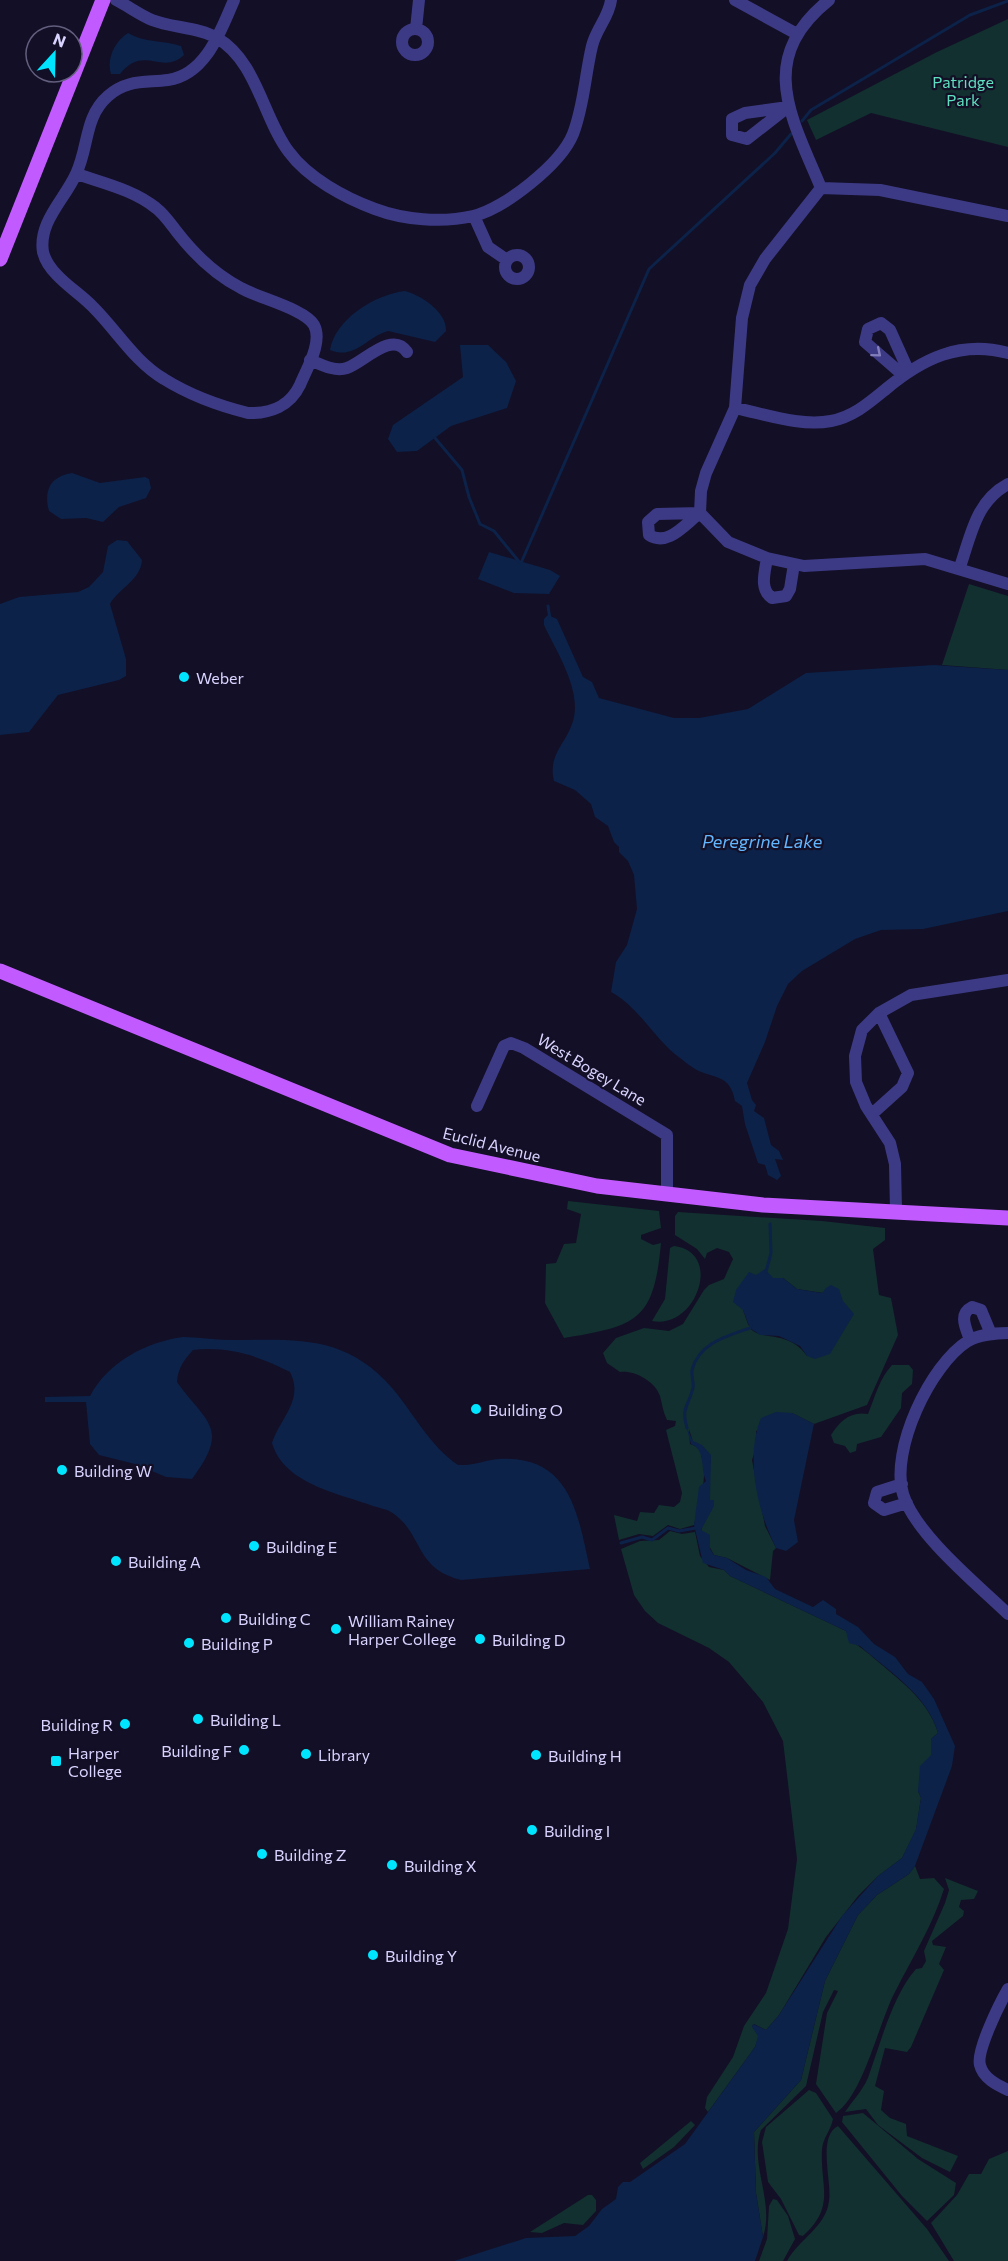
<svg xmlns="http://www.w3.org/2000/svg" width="1008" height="2261" font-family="Commissioner,sans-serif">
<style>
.green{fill:#12302f;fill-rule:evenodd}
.water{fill:#0c2248}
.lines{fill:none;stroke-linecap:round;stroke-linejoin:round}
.stream{stroke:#0c2248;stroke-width:3}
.minor{stroke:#3d3a85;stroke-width:12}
.major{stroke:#c25bff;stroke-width:15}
.oneway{stroke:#837fbc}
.poi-dot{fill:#00e5ff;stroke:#130f26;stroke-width:2}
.labels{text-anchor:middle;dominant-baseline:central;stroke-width:4.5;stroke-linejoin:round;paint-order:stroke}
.park-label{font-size:16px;fill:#5fe0c0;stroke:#130f26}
.poi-label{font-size:16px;fill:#d9d4ff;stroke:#130f26;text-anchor:start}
.street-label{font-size:16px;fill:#d9d4ff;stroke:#130f26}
.water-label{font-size:18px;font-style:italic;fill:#62b6ff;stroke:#130f26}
</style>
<rect width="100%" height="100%" fill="#130f26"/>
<path class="green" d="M1008,19v128l-137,-34 -55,27 -9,-20 130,-68z
M969,584l39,12v74l-66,-5z
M568,1201l91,10 2,17 -20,7v4l12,6 8,-2c-7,78 -24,83 -97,95l-19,-35 1,-39 10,-1 8,-19 12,-1 5,-29 -14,-5z
M678,1212l144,9 63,7v12l-12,9 6,46 12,3 7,37 -31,70 -53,19 -22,-11 -36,18v17l-4,12 13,66 11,22 -3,3 -3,29 -43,-22 -13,-3 -13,-24 9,-31 -1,-32 2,-7 -18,-19 -4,-13 1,15 8,3c13,25 2,51 -4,78l-14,4 -12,-4 -15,11 -14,-2 -20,6 -5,-25 23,6 3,-9 14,1 5,-8 15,2 6,-5 2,-9 -16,-63 9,-4 1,-5 -9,-1c-4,-8 -5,-16 -7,-24 -5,-15 -26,-26 -40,-24l-13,-9 -4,-10 13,-15 28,-10 25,3 14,-7 21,-34 5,-5 15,-6 9,-20 -4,-7 -12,-4 -10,5 -2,6 -8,-10 -22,-14v-19zM783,1278l14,11 26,4 -16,63c-19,-27 -46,-14 -57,-28 -3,-5 -5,-13 -7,-18z
M674,1246c50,6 22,84 -22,75l13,-22 5,-51z
M892,1365h17l4,5 -1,14 -10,9 -1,15 -20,29 -24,7 -1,7 -6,2 -5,-7 -11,-3 -3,-8c9,-14 19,-24 37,-21 7,-17 11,-35 24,-49z
M670,1531l12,3 13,-2 5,24 9,11 15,3 6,6 116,55c4,11 15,16 23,23 26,23 59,44 69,79l-7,6v16l-13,36 3,7 -5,32 -14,28 -24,18 -20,20 -32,41 -47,78 -13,15 -12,-6 -2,2 7,10 -4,11 -47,65 -3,-4 2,-11 26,-40 11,-31 22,-33 22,-64 9,-70 -14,-118 -20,-39 -34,-40 -20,-14 -51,-25 -13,-12 -11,-16 -13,-46 19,-8 19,-1z
M915,1866l5,13 14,-1 10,11c-11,35 -31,68 -48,101 -17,31 -32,104 -60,123l-20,-29 11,-71 11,-22 -4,-1 -11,22 -17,74 -45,44c-12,34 14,72 2,107l-7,-44 -2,-61 47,-52 24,-99 33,-66 19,-20 32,-21z
M945,1878l33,13 -4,8 -13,1 -2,7 5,4 -1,5 -31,25 1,4 13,2 -7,17 5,6 -33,77 -4,5 -22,-4 -10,38 9,5 -3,19 9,8 16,6 1,12 51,20 -8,16 -28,-14 -44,-33 -12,-16 -21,3c8,-12 21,-25 25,-40 11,-31 24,-79 46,-103l6,-1 4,-7 -2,-10 21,-48 4,-13z
M809,2090l7,3 17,26c-2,11 -10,19 -11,30 -2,38 14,57 -19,87l-4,-1 -18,-36 -13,-17 -6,-40 4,-15z
M863,2113l55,46 38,24 -2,12 -27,26 -25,-25 -60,-74 1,-6z
M691,2121l4,4 -21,22 -31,22 -3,-6z
M838,2126l89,103 22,32h-162c12,-22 39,-34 42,-60 3,-21 -12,-64 9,-75z
M1008,2151v110h-54l-23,-38 26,-28 12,-21h12l8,-15z
M588,2195h4l4,5v11l-13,14 -19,-2 -22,10 -12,-1z
M773,2199l4,1 11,16 7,23 -12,22h-24l8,-22 2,-33z"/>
<path class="water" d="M128,33c17,10 35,7 53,13l3,9c-22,21 -40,-11 -64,19h-9c-5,-15 4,-33 17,-41z
M405,291c16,4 42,21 41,40l-11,11 -47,-11c-23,7 -33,29 -58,19 5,-31 46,-56 75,-59z
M460,345h28l18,17 10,19 -9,27 -56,18 -34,25 -20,1 -9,-13 5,-14 70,-48z
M72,473l28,10 45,-6 4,2 2,9 -5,10 -27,9 -16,15 -17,-4 -25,1 -12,-8c-6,-21 2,-35 23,-38z
M117,540l10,1 15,19c-1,20 -23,28 -32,44l16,55v17l-7,4 -61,15 -29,37 -29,3v-131l19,-7 59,-5 11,-5 14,-15 5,-26z
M489,552l61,18 10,6 -11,18 -35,-1 -36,-14z
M548,615l9,4 26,58 9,5 7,16 75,20h25l49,-9 58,-36 128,-8 74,5v241l-85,18 -42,1 -26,9 -53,32 -14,13 -11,22 -12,36 -18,41 5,17 4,5 -2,6 10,7 7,27 8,6 4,9 -8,-1 6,17 -4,4 -9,-5 -3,-10 -7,-2 -13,-39 -3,-18 -7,-5c-5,-27 -19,-21 -40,-32 -5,-3 -10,-7 -15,-11 -25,-18 -41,-51 -69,-66l5,-30 11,-17 10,-36 -3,-34 -6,-14 -9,-9v-5l-5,-5 -6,-16 -13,-9 -4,-13 -16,-14 -21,-9c-7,-28 15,-39 20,-64 6,-30 -18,-66 -30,-92v-6z
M765,1269l8,9h10l14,11 25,4 4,-5 5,-3 8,4 4,12 11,13 -24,40 -15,5 -8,-3 -7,-10 -21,-10 -19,-1 -10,-7 -7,-18 -10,-8 3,-12 13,-18 7,3z
M183,1337c15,0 31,3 46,3 66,0 116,-7 164,49 21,25 37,57 65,76 15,1 27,-5 41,-6 72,-4 79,56 91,110l-129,11c-48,-12 -37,-47 -70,-68 -5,-3 -12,-4 -18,-6 -35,-13 -89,-22 -101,-63 9,-26 32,-43 18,-71 -31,-16 -62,-26 -97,-22 -9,10 -15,18 -16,32 29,41 54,45 15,97l-26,-2 -31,-13 -36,-9 -9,-11 -4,-42h-41v-5l45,-1c18,-34 56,-54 93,-59z
M776,1412l16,1 22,11 -20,96 4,22 -12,9 -10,-3c-19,-38 -31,-91 -15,-130z
M686,1426l7,15 9,4 9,10 -1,45h4v6l-13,24 9,5v14l4,6 13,3 19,12 20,7 9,12 38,18 10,-7 13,9v5l22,13 16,17 21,13 13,17 14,8 12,17 21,47 -3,20 -37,100 -6,8 -32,21 -19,20 -33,66 -24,99 -47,52 2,61 7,44 -8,24h-301l72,-23 49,-2 14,-10 13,-17 14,-10 2,-12 5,-5h7l55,-38 70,-97 3,-11 -6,-9 1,-3 13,6 13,-15 63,-99 36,-40 24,-18 14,-29 5,-31 -3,-7 2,-25 11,-11v-16l7,-6c-10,-38 -50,-62 -78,-87l-11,-3 -3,-12 -116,-55 -6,-6 -21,-7 -9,-38 5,-38 7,-6c-6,-14 0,-31 -15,-37z"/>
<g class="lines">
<path class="stream" d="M802,121l9,-11 159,-95 38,-14
M435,438l27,32 7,27 11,27 14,7 27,33
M521,563l128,-294 126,-116 16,-19
M548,606l2,13
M766,1272l5,-19 -1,-29
M687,1428c-6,-22 1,-20 6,-40 1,-6 -2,-12 -1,-18 7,-27 35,-34 58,-42l1,-3
M621,1543l21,-6 10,3 16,-12 11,3 17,-3"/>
<path class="minor" d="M116,0c12,6 24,15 36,20 20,8 47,7 65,18 40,23 46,80 72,114 19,26 56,46 86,57 29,11 67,14 98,7 31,-7 88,-52 100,-82 11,-28 12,-59 19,-88 4,-17 17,-29 19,-46
M735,0l62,34
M402 42a13 13 0 1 1 26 0a13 13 0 1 1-26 0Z
M416,29l3,-29
M788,107l-41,32 -15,-4v-16l13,-6z
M77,174c26,9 57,16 79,34 8,6 14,15 21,24 17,22 39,43 64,56 17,10 64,21 73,37 9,17 -7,43 -14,60 -10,21 -30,29 -52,28 -28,-7 -60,-19 -84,-34 -29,-17 -47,-48 -70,-71 -11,-12 -26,-21 -37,-33 -6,-6 -12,-15 -14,-23 -5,-30 22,-53 33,-78 13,-27 8,-57 32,-78 19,-17 38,-13 60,-16 38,-5 53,-50 66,-80
M821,188c-29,-70 -66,-129 8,-188
M821,188l59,2 128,26
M474,216l14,31 19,13
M505 267a12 12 0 1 1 24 0a12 12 0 1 1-24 0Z
M310,360c12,5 25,12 37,8 16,-5 45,-38 60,-16
M903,375l-38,-33 3,-13 13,-6 9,7 18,40
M735,408c30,6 66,19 96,13 22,-4 38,-18 55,-32 36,-30 74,-49 122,-36
M700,513l1,-22 5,-18 29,-65 7,-90 8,-33 15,-26 56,-71
M700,513l28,29 39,16 37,8 121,-7 83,25
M700,513c-15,11 -32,34 -51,22l-1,-13 9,-8z
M767,558c-2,14 -8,31 5,40l14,-2 4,-7 4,-25
M960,567c11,-32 16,-66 48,-83
M879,1013l32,-18 97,-15
M477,1106l27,-60 7,-3 13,5 143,87v59
M872,1114l30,-27 6,-14 -29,-60 -17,17 -7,26 1,26 10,24 24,37 5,21 1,46
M1008,1333c-12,0 -30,2 -40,8 -38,24 -78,109 -65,153 12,40 75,91 105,120
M970,1340c-4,-12 -12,-26 2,-33l9,3 10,24
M902,1484l-25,8 -3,11 10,7 23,-7
M1008,1989c-8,14 -32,62 -28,76 3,13 17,20 28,25"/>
<path class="major" d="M0,259l103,-259
M0,971l450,184 147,31 166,19 245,13"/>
</g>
<defs><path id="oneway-chevron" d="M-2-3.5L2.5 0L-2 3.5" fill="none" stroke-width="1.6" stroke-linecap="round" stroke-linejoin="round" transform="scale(1.5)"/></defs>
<use class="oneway" href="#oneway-chevron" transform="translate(877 353) rotate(40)"/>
<g class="poi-dot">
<circle cx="184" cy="677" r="6"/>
<circle cx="476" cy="1409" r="6"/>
<circle cx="62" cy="1470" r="6"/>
<circle cx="254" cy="1546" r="6"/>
<circle cx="116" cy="1561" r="6"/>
<circle cx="226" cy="1618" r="6"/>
<circle cx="336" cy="1629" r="6"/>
<circle cx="480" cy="1639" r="6"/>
<circle cx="189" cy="1643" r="6"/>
<circle cx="198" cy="1719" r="6"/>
<circle cx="125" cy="1724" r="6"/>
<circle cx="244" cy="1750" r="6"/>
<circle cx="306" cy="1754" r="6"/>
<circle cx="536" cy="1755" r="6"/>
<rect x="50" y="1755" width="12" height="12" rx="3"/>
<circle cx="532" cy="1830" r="6"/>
<circle cx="262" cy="1854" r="6"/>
<circle cx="392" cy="1865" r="6"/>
<circle cx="373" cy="1955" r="6"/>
</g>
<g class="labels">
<g class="park-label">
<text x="963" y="81">Patridge<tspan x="963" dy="18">Park</tspan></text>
</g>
<g class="poi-label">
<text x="196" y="677">Weber</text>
<text x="488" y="1409">Building O</text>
<text x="74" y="1470">Building W</text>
<text x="266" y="1546">Building E</text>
<text x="128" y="1561">Building A</text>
<text x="238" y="1618">Building C</text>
<text x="348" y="1620">William Rainey<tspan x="348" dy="18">Harper College</tspan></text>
<text x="492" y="1639">Building D</text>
<text x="201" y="1643">Building P</text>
<text x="210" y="1719">Building L</text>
<text x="113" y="1724" text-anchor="end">Building R</text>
<text x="232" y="1750" text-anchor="end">Building F</text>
<text x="68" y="1752">Harper<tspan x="68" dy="18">College</tspan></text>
<text x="318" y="1754">Library</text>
<text x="548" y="1755">Building H</text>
<text x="544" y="1830">Building I</text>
<text x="274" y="1854">Building Z</text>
<text x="404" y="1865">Building X</text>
<text x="385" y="1955">Building Y</text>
</g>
<g class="street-label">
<text transform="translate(592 1069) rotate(31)">West Bogey Lane</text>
<text transform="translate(492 1144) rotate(14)">Euclid Avenue</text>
</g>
<g class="water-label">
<text x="762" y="841">Peregrine Lake</text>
</g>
</g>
<g transform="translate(54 54) rotate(22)"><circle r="28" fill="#130f26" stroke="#625e7d" stroke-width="1.5"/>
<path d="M0-4.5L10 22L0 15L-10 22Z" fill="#00e5ff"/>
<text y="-9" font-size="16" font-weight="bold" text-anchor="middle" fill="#d9d4ff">N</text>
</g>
</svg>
